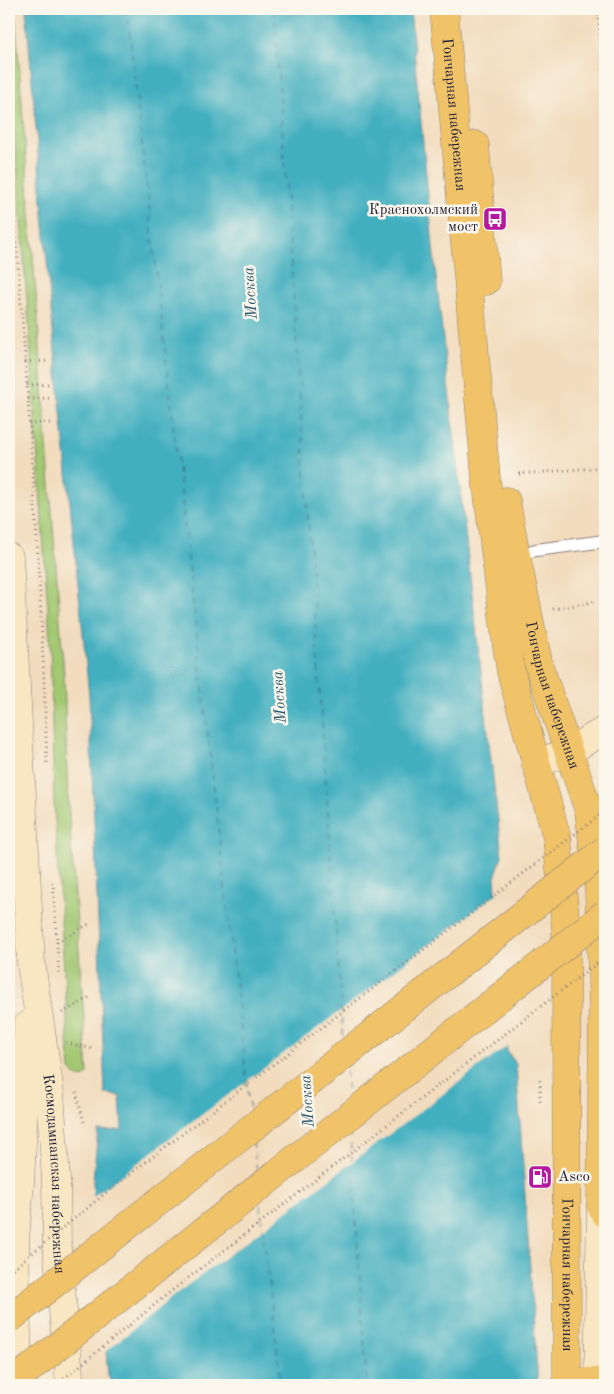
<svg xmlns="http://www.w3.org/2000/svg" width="614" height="1394" font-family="'Old Standard TT',serif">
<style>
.green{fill:#a3c872;stroke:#627556}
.water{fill:#42afc0;stroke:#32687e}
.pier{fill:#f2dcbd}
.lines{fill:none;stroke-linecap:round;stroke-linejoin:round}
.ferry{stroke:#2f5a70;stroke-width:1;stroke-dasharray:6 5;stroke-linecap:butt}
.lane-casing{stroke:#8a7f7c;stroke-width:14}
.secondary-casing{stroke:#8a7f7c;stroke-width:29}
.primary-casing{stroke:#8a7f7c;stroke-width:29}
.path{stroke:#8a7f7c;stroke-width:3;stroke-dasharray:1 4;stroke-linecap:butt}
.lane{stroke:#fff;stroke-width:12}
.secondary{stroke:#f9e7c3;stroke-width:28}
.primary{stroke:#f0c369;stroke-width:28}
.primary-bridge-casing{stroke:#8a7f7c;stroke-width:29;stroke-linecap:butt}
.path-bridge{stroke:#8a7f7c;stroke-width:3;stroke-dasharray:1 4;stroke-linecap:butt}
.primary-bridge{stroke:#f0c369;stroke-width:28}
.labels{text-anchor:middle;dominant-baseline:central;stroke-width:5;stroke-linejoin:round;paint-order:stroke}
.street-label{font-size:15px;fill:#22223b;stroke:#fbf7ec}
.poi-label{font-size:15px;fill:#22223b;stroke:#fbf7ec;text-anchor:end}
.water-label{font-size:16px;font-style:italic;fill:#2f5a70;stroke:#fbf7ec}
</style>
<rect width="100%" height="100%" fill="#fbf7ec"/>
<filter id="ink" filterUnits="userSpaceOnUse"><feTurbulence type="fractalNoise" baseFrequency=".02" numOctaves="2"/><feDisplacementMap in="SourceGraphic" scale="10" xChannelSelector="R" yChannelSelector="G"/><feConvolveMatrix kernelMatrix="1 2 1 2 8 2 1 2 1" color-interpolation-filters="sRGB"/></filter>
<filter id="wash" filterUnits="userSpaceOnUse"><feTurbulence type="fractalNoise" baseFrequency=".0096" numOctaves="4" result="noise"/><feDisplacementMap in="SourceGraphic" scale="20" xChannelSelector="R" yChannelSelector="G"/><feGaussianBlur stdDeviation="1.12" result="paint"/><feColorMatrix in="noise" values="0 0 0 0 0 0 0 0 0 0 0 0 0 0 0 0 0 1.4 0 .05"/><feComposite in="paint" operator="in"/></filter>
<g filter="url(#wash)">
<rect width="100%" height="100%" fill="#f2dcbd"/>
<path class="green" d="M9,9h6l49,666 4,126 20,273 -3,3 -6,1 -9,-8 -16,-267 -4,-163 -21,-315 -20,-256z"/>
<path class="water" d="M26,9h384l26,268 66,579 -7,21 12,174 9,13 22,321h-426l-4,-10 -14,-169 -1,-26 5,-49 24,-1 -2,-34 -15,-2 -16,-399 -37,-374z"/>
<path class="pier" d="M499,892l11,152 -334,250 -72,59 -13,-155z"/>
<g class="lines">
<path class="ferry" d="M127,9l123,1102
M274,9l69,1029
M346,1072l2,28
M350,1132l17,253
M253,1142l4,31
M260,1205l21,180"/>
</g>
</g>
<g filter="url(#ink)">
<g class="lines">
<defs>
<path id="lane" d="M516,555l20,-5 69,-9"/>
<g id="secondary">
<path id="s1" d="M9,557l22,406 19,130 6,87 1,67 13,138"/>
<path d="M536,764l33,-13 36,-21"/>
<path d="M18,1385l-3,-147 5,-55 8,-158"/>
<path d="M598,1385l3,-179"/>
</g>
<g id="primary">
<path id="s2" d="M444,9l42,469 21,169 4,25 46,166 9,90 1,454h31l7,-2"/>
<path d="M475,145l11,136"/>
<path id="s3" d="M506,501l10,54 23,111 50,145 10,79 4,119 -2,197 4,7"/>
</g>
</defs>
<use href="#lane" class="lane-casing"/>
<use href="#secondary" class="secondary-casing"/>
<use href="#primary" class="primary-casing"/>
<path class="path" d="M598,9l7,81
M9,148c16,205 32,411 38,618
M25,362l23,-1
M27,385l23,-1
M28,399l23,-1
M29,424l24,-1
M519,474l86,-7
M553,609l44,-8
M53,882l6,91
M57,942l32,-18
M62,1013l30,-17
M66,1043l27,6
M76,1092l9,34
M540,1101v-24"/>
<use href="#lane" class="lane"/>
<use href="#secondary" class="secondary"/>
<use href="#primary" class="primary"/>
<defs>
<path id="primary-bridge" d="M9,1319l596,-469
M9,1385l596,-471"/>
</defs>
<use href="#primary-bridge" class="primary-bridge-casing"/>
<path class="path-bridge" d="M9,1272l104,-85 492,-376
M56,1385l118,-96 431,-332"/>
<use href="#primary-bridge" class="primary-bridge"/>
</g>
</g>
<defs>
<symbol id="bus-square" viewBox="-11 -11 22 22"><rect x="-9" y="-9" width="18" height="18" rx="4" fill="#b5179e" stroke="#fbf7ec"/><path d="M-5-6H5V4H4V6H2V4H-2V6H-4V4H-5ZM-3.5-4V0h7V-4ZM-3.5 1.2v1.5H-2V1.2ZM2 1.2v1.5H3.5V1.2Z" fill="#fff"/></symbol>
<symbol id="fuel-square" viewBox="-11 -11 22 22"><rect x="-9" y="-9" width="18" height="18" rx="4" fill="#b5179e" stroke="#fbf7ec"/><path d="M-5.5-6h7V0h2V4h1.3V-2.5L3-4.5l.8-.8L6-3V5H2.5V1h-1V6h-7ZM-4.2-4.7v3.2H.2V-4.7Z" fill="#fff"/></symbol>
</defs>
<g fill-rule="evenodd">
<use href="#bus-square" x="481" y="205" width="28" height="28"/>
<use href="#fuel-square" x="526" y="1163" width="28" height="28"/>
</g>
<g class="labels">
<g class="street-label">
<text stroke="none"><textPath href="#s2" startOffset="106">Гончарная набережная</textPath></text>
<text stroke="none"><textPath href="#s3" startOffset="200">Гончарная набережная</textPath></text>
<text stroke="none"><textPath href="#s1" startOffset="619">Космодамианская набережная</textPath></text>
<text stroke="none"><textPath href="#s2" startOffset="1276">Гончарная набережная</textPath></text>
</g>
<g class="poi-label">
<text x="478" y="210">Краснохолмский<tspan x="478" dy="17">мост</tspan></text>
<text x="558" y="1177" text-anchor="start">Asco</text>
</g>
<g class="water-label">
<text transform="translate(251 293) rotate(-94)">Москва</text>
<text transform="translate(280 697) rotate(-94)">Москва</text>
<text transform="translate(308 1101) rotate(-94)">Москва</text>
</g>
</g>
<rect width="614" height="1394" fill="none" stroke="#fbf7ec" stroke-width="30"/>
</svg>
